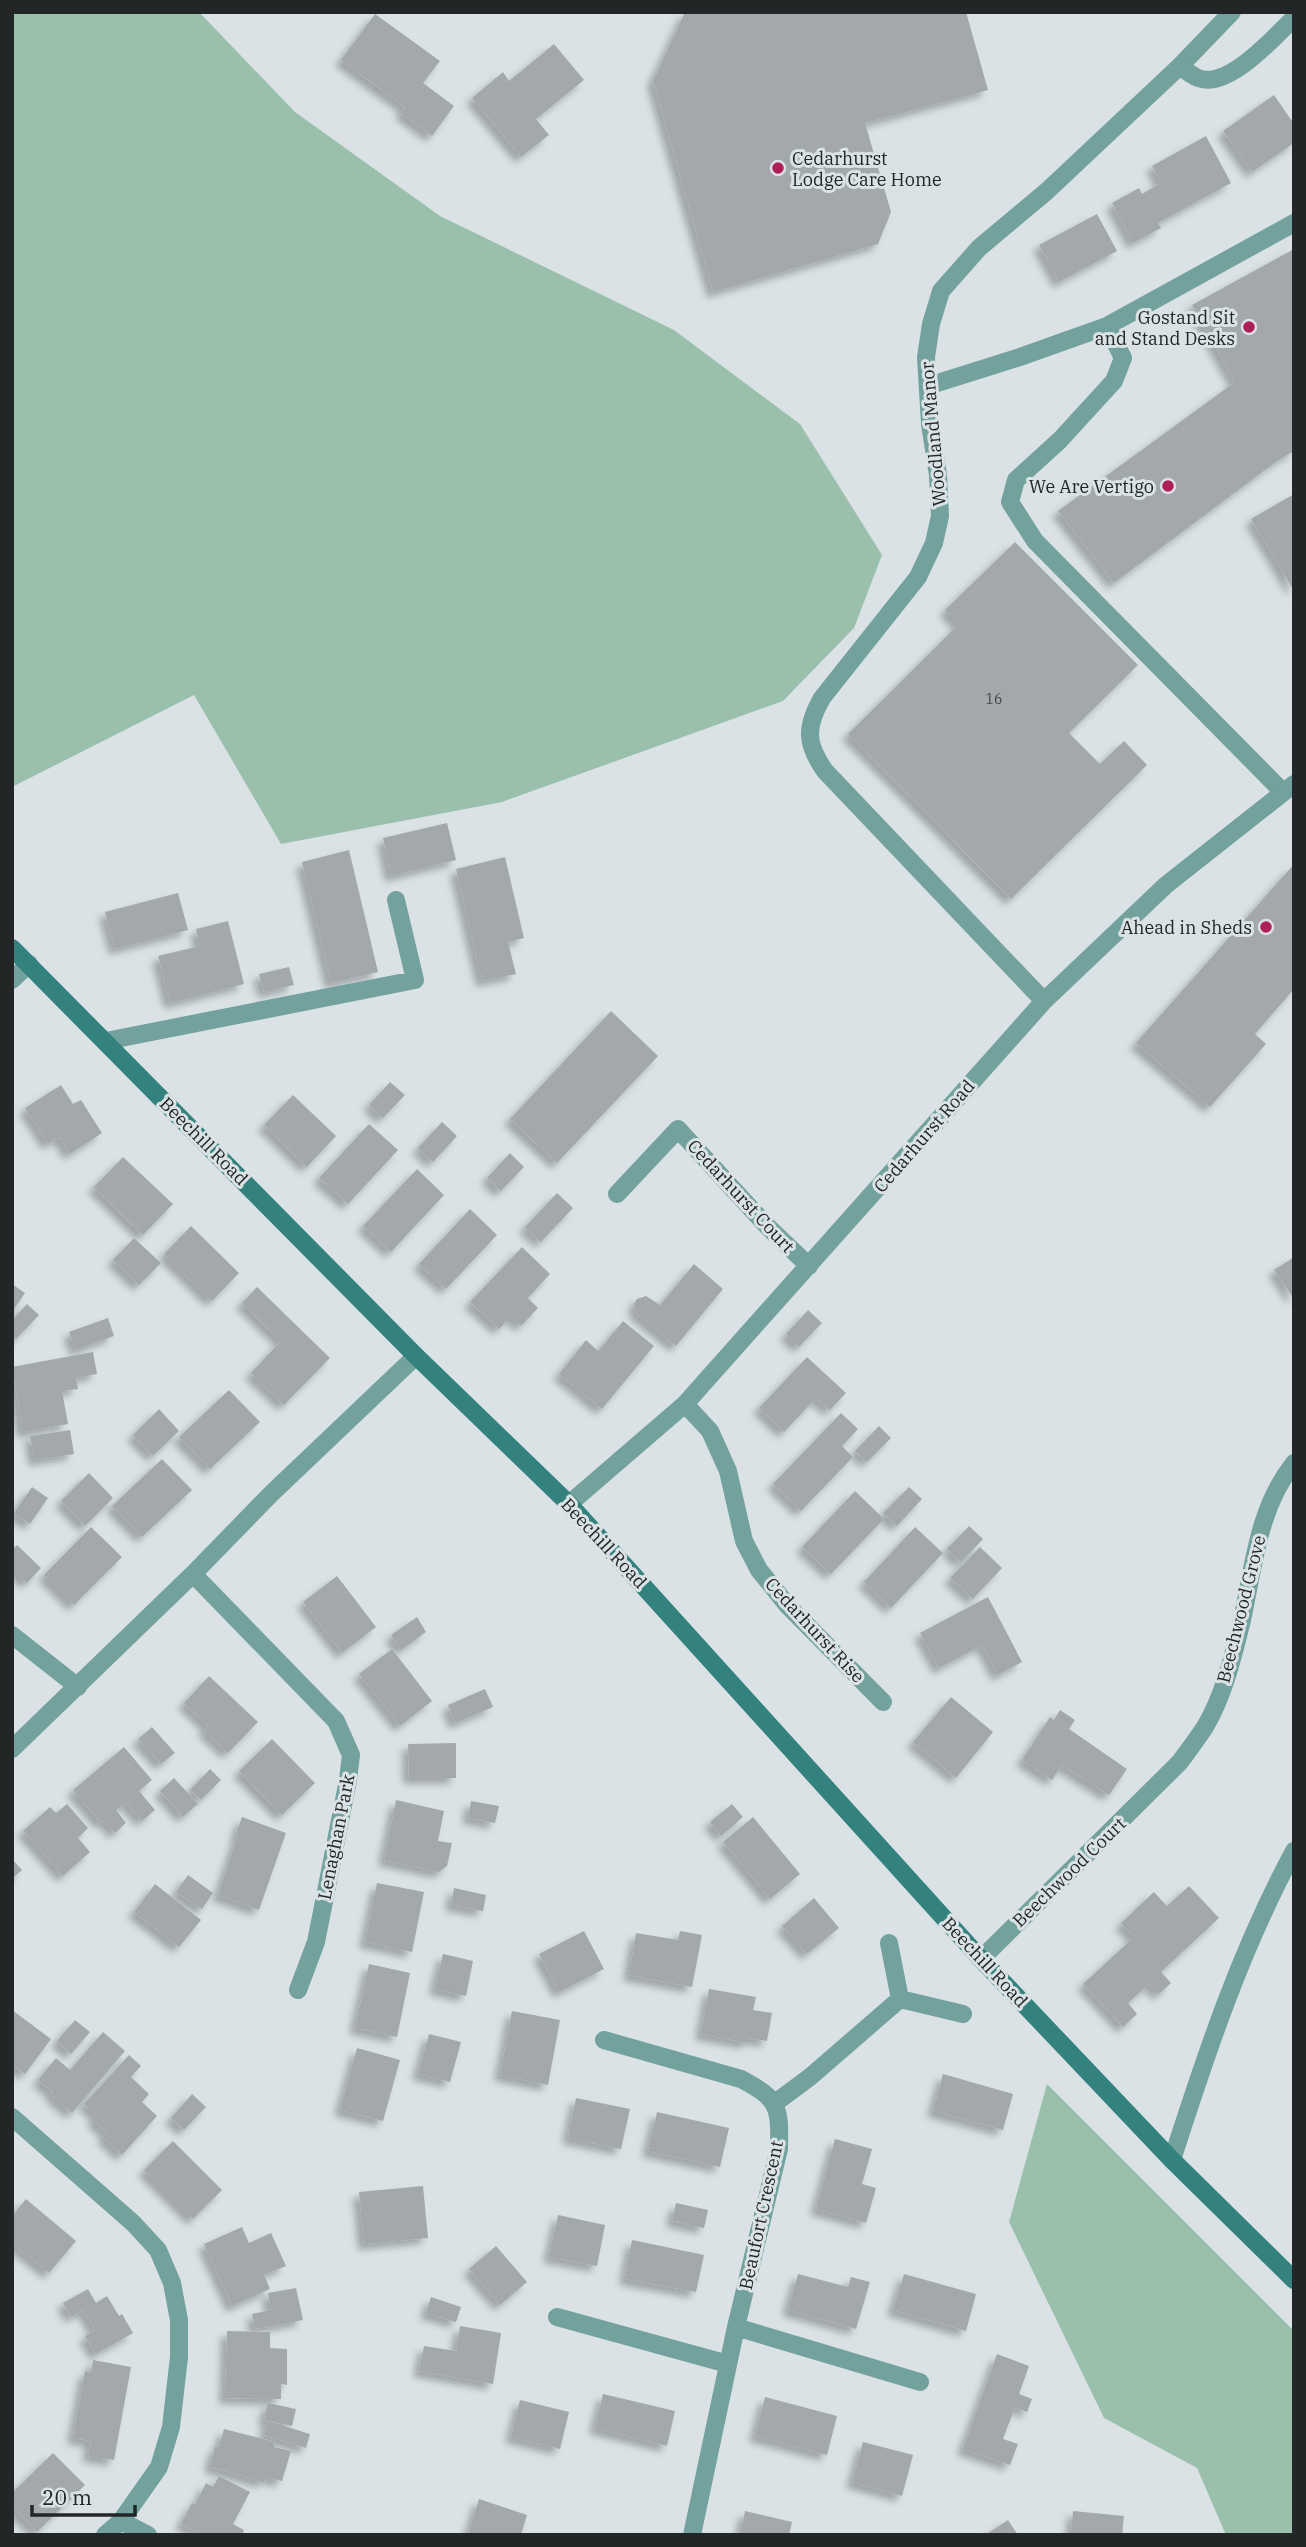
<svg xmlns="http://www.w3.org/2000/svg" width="1306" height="2547" font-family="'IBM Plex Serif',serif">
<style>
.green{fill:#9ac0ac}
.building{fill:#a3a8ad;filter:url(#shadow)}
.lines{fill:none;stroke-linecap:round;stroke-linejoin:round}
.lane{stroke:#72a19e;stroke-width:18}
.street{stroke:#72a19e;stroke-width:18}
.secondary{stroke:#33827e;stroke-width:18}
.poi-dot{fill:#ae1f57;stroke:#dae2e5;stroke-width:2.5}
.labels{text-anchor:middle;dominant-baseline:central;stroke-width:6;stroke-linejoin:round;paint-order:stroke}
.number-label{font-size:14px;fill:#434648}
.poi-label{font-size:18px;fill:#232627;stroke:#dae2e5;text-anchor:end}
.street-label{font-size:18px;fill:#232627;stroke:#dae2e5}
</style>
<defs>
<filter id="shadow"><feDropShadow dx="-6" dy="6" stdDeviation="3.5" flood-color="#0004"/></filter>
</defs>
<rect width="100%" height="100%" fill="#dae2e5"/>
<path class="green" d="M12,12h187l96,100 145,104 234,114 126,94 82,131 -28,73 -71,73 -281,101 -221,42 -87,-149 -182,92z
M1047,2084l247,247v204h-68l-29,-67 -93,-50 -95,-196z"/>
<path class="building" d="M685,12h281l22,78 -123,33 26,89 -13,32 -165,48 -60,-211z
M375,14l65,47 -17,22 31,23 -22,30 -31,-23 4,-6 -64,-47z
M554,44l30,36 -48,39 13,16 -28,22 -49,-59 31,-26 6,9z
M1274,95l20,29v19l-42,29 -29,-41z
M1206,136l25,47 -73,40 3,5 -28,15 -21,-40 27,-15 3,6 19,-11 -9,-17z
M1097,214l20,37 -58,31 -20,-37z
M1294,249v202l-17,10 -163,122 -56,-72 177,-129 -43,-77z
M1294,494v97l-43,-72z
M1015,542l123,123 -69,68 31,31 24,-23 23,24 -136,134 -163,-165 111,-110 -14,-14z
M447,823l9,37 -65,16 -8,-38z
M349,850l29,122 -47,11 -29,-121z
M505,857l19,81 -16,4 8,32 -34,7 -26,-112z
M1294,864v125l-39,45 11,10 -56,63 -74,-64z
M178,893l10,37 -73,19 -10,-37z
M228,921l16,63 -74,19 -12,-47 42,-10 -4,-17z
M289,967l5,18 -30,7 -5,-18z
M611,1011l47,45 -101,107 -47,-44z
M390,1082l15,13 -22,23 -14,-13z
M61,1085l12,19 8,-4 21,33 -32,21 -11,-17 -11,7 -23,-36z
M293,1095l43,41 -29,31 -43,-42z
M442,1122l15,14 -24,26 -15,-14z
M369,1124l29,26 -50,54 -29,-26z
M510,1153l14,14 -23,24 -14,-13z
M123,1157l50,47 -30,31 -49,-48z
M417,1169l27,26 -53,57 -28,-26z
M557,1193l16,15 -32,34 -16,-15z
M470,1209l27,26 -51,54 -27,-25z
M191,1226l48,47 -27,28 -48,-47z
M134,1238l27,25 -22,22 -26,-25z
M522,1247l28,27 -22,24 10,10 -17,18 -10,-10 -12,13 -29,-27z
M1294,1257v42l-20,-29z
M694,1264l29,25 -47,57 -39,-32 -3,-10 3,-5 9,-3 14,9z
M12,1284l13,9 -13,19z
M257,1287l73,71 -46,47 -33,-32 30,-32 -39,-38z
M27,1304l12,11 -23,24 -4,-4v-15z
M808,1310l14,13 -23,24 -13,-13z
M108,1318l6,18 -38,14 -7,-18z
M623,1321l31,25 -52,63 -43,-35 27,-34 12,11z
M93,1352l4,22 -21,4 2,11 -16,2 6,33 -45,8 -11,-65z
M807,1357l39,36 -16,17 -14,-12 -32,34 -25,-24z
M229,1390l31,32 -50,47 -31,-32z
M159,1409l20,22 -26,25 -20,-21z
M841,1413l17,16 -16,17 11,11 -52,54 -28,-27z
M879,1426l12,12 -24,24 -12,-11z
M70,1430l4,24 -39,6 -5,-24z
M162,1459l30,31 -50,47 -30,-31z
M89,1473l24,25 -28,28 -24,-25z
M32,1487l16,11 -18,26 -16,-11z
M909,1487l13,12 -25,27 -14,-13z
M855,1491l29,28 -53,55 -29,-27z
M969,1526l14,13 -22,23 -14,-13z
M91,1527l31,30 -48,48 -30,-30z
M915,1527l28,26 -52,55 -27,-26z
M17,1545l24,23 -14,15 -15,-15v-18z
M980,1547l22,21 -29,31 -23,-21z
M337,1576l39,51 -34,26 -39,-51z
M988,1597l34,65 -24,13 -16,-30 -43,23 -19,-35z
M417,1617l9,15 -25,18 -10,-15z
M392,1649l40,52 -32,25 -41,-52z
M209,1676l49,46 -30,31 -24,-23 4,-4 -24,-23z
M485,1689l8,18 -38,16 -7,-18z
M951,1697l42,35 -37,46 -43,-36z
M1060,1710l15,10 -6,9 58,40 -18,26 -47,-30 -10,15 -30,-20 28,-43 4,3z
M152,1727l23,26 -14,11 -23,-25z
M272,1739l43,44 -33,32 -43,-44z
M456,1743v35h-47l-1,-34z
M124,1747l28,33 -13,11 16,19 -13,11 -16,-19 -10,8 10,13 -11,10 -11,-13 -3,3 -28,-33z
M210,1769l11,11 -20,20 -11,-10z
M174,1778l24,26 -15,13 -23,-26z
M396,1800l48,11 -6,30 14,2 -5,23 -8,6 -55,-12z
M471,1801l28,5 -4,17 -27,-5z
M67,1804l21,24 -10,10 12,14 -27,24 -40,-45 27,-24 6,6z
M732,1804l11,13 -22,19 -11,-14z
M242,1817l44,16 -27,77 -41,-15 20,-60 -2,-1z
M753,1817l47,57 -30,25 -47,-57z
M12,1859l10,11 -10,9z
M188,1875l25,18 -11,16 -26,-17z
M377,1883l47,9 -12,60 -47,-10z
M155,1884l46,36 -22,27 -45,-35z
M1189,1886l30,32 -58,54 10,11 -12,11 -10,-10 -21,19 9,11 -14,13 -40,-43 51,-47 -13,-14 33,-31 13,14z
M454,1888l32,7 -3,16 -32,-6z
M814,1898l25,30 -32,26 -25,-28z
M584,1931l20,38 -45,23 -20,-38z
M680,1931l22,4 -10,52 -63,-12 7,-42 42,7z
M443,1954l30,7 -7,35 -31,-7z
M369,1964l41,9 -13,64 -42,-9z
M709,1989l47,8 -3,13 19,3 -5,28 -19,-3v5l-47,-9z
M12,2010l39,29 -26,35 -13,-9z
M512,2011l48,9 -12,65 -48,-10z
M75,2020l15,12 -19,22 -14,-13z
M103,2032l22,19 -53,62 -22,-19 3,-2 -15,-12 18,-22 14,12z
M429,2034l32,8 -11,40 -32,-8z
M357,2048l43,12 -17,61 -43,-11z
M129,2055l12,11 -10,11 18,17 -7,8 15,14 -35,39 -19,-18 4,-4 -14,-13 4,-5 -13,-11z
M943,2074l70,20 -10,36 -70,-19z
M192,2094l14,13 -22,23 -13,-12z
M576,2098l54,11 -9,40 -53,-11z
M657,2112l72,16 -9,39 -72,-16z
M835,2139l37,10 -10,35 14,4 -10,35 -50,-14z
M173,2141l49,49 -29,29 -49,-49z
M423,2186l5,52 -64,6 -5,-52z
M26,2199l50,42 -27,32 -37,-30v-27z
M676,2203l32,7 -4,18 -32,-7z
M558,2215l47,10 -8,41 -48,-9z
M242,2227l7,16 22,-10 15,33 -22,9 6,14 -38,17 -28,-62z
M632,2240l72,15 -8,37 -71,-13z
M496,2246l31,36 -27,23 -31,-36z
M798,2274l50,13 3,-10 19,5 -14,47 -68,-19z
M904,2274l72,20 -10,37 -73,-21z
M296,2288l7,32 -48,9 -3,-15 19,-4 -3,-17z
M88,2289l8,14 11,-7 12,20 3,-2 11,19 -37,21 -11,-18 10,-6 -12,-20 -12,7 -8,-14z
M431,2297l30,10 -5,15 -30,-9z
M460,2326l41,7 -8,51 -74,-13 5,-25 32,5z
M227,2331l43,1v16l17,1v36l-6,-1v15l-56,-1z
M997,2354l32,12 -10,28 13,5 -5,13 -12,-5 -12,32 15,5 -8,21 -47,-16z
M93,2360l38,7 -17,93 -26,-4 3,-15 -18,-3 12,-67 6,1z
M603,2394l72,17 -8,35 -72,-18z
M765,2397l72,19 -10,39 -72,-19z
M520,2400l49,12 -9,37 -49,-12z
M268,2403l28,6 -4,17 -28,-6z
M268,2421l42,13 -4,14 -42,-13z
M224,2429l51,13 -1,5 17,4 -9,30 -17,-4 -1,5 -54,-15 5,-21 4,1z
M863,2442l50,13 -11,41 -50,-14z
M53,2453l32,32 -48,47 -25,-25v-14z
M219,2476l31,16 -17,32 11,6 -2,5h-40l-21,-11 11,-21 3,2 11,-22 7,4z
M479,2499l48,16 -6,20h-53z
M745,2511l47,11 -3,13h-49z
M1073,2511l51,5 -2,19h-51z
M1008,2520l10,15h-33z"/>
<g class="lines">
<path class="lane" d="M1180,66l52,-54
M1107,326l16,32 -9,23 -54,59 -44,40 -6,22 25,39 248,251
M928,386l92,-29 87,-31 187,-103"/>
<path class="street" d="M12,980l17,-16
M1044,1001l-219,-230c-19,-27 -20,-43 -3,-73l96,-121 16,-34 6,-27 -2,-41 -8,-51 -4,-67 5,-33 10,-33 38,-43 68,-57 133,-125c5,4 12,10 18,12 30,12 76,-41 96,-60
M106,1041l309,-61 -19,-80
M617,1194l61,-65 89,97 42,40
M685,1404l25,27 18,40 16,70 15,29 29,36 95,96
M569,1504l116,-100 359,-403 122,-116 128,-101
M193,1574l143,147 15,34 -3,25 -32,162 -18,48
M12,1635l66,52
M12,1749l181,-175 79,-81 144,-137
M889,1943l11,56
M981,1959l199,-197c8,-11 17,-23 25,-35 19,-32 28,-71 37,-107 12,-55 16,-112 52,-157
M604,2040l137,39c38,20 39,28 38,70l-43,178 -44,208
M775,2103l35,-26 90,-78 63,15
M12,2117l121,106 25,27 14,33 7,37v37l-8,70 -12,40 -38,54 -16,14
M1172,2160c34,-106 69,-211 122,-309
M557,2317l171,47
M736,2327l184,55
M121,2521l27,14"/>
<path class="secondary" d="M12,948l404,408 153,148 412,455 191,201 122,120"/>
</g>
<g class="poi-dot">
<circle cx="778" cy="168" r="7"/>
<circle cx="1249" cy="327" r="7"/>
<circle cx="1168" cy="486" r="7"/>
<circle cx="1266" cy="927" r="7"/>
</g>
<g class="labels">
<g class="number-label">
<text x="994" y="699">16</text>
</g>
<g class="poi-label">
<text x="792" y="158" text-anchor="start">Cedarhurst<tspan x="792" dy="21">Lodge Care Home</tspan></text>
<text x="1235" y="317">Gostand Sit<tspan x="1235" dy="21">and Stand Desks</tspan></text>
<text x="1154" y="486">We Are Vertigo</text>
<text x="1252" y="927">Ahead in Sheds</text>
</g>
<g class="street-label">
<text transform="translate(933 434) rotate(-95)">Woodland Manor</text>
<text transform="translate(924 1136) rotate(-49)">Cedarhurst Road</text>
<text transform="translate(204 1141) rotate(45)">Beechill Road</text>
<text transform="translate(741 1196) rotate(47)">Cedarhurst Court</text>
<text transform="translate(604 1543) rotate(47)">Beechill Road</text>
<text transform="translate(1241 1609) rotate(-76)">Beechwood Grove</text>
<text transform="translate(815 1630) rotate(47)">Cedarhurst Rise</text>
<text transform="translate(336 1837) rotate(-79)">Lenaghan Park</text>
<text transform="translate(1069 1872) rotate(-44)">Beechwood Court</text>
<text transform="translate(985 1962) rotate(47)">Beechill Road</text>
<text transform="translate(761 2215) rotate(-78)">Beaufort Crescent</text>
</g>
</g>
<rect width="1306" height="2547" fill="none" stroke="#232627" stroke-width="28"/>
<path d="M32 2505v10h103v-10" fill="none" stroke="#232627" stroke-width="3.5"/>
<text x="42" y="2505" font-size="21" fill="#232627" stroke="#dae2e5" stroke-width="5" paint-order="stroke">20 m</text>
</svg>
